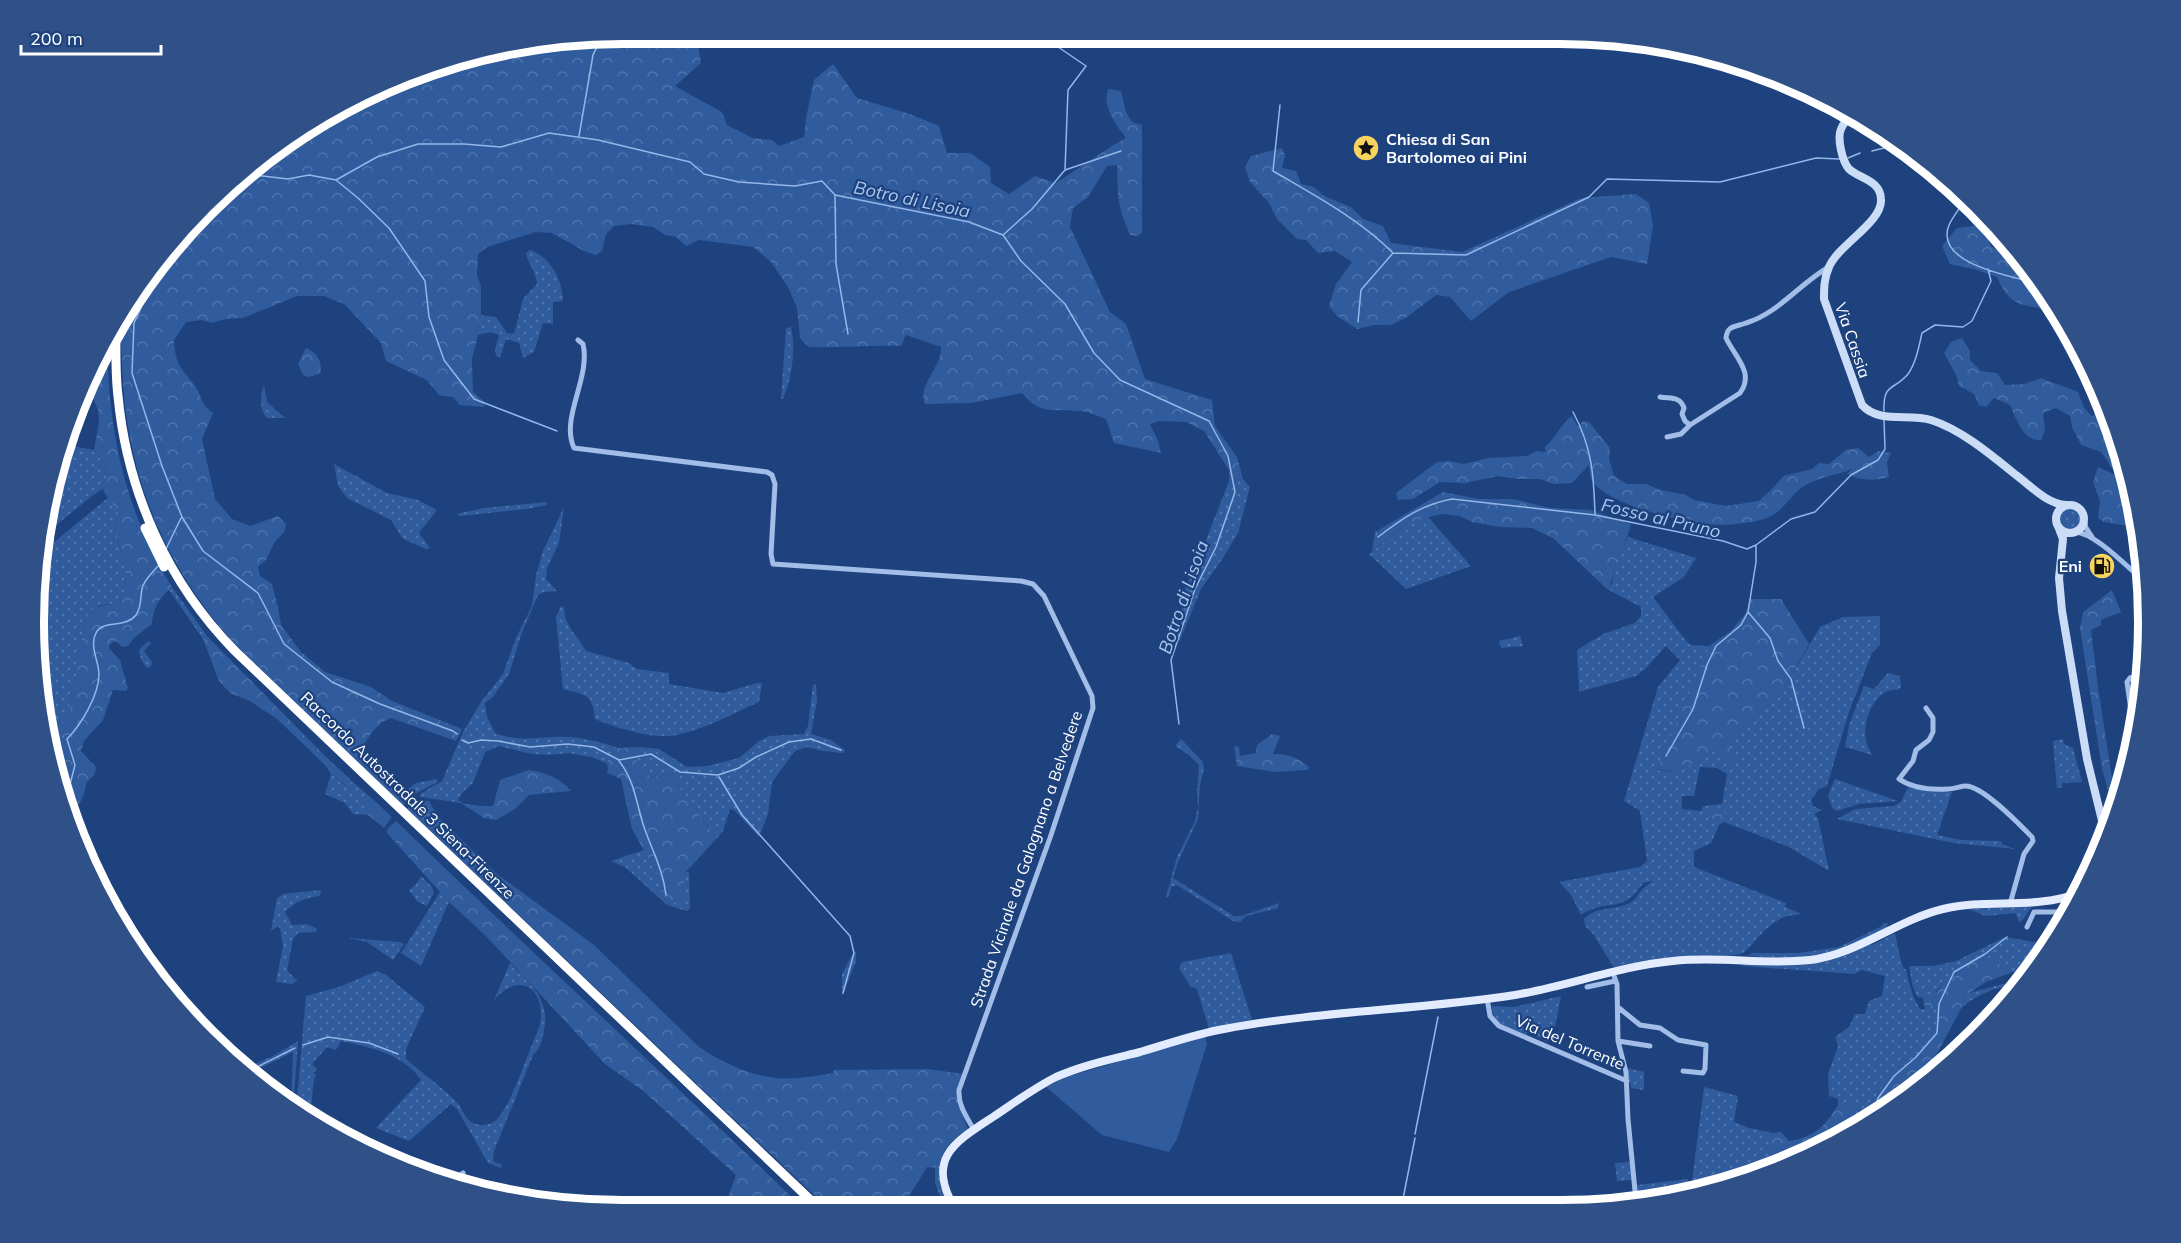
<svg xmlns="http://www.w3.org/2000/svg" width="2181" height="1243" font-family="Mulish,sans-serif">
<style>
.grass{fill:url(#grass-dots);fill-rule:evenodd}
.forest{fill:url(#forest-crowns)}
.pitch{fill:#305b9d}
.lines{fill:none;stroke-linecap:round;stroke-linejoin:round}
.stream{stroke:#94b7ea;stroke-width:1.5}
.minor{stroke:#a1bde8;stroke-width:5}
.secondary{stroke:#cbdcf6;stroke-width:8}
.primary{stroke:#e3ecfe;stroke-width:8}
.motorway{stroke:#fff;stroke-width:9}
.labels{text-anchor:middle;dominant-baseline:central;stroke-width:4.5;stroke-linejoin:round;paint-order:stroke}
.poi-label{font-size:16px;font-weight:bold;fill:#fff;stroke:#1d427e;text-anchor:start}
.street-label{font-size:16px;fill:#fff;stroke:#1d427e}
.water-label{font-size:18px;font-style:italic;fill:#acc7f0;stroke:#1d427e}
.rim{fill:none;stroke:#fff;stroke-width:8}
</style>
<defs>
<pattern id="grass-dots" width="8" height="8" patternUnits="userSpaceOnUse" patternTransform="scale(1.5)"><rect width="8" height="8" fill="#305b9d"/><path d="M2 2h.1M6 6h.1" fill="none" stroke="#4f74ac" stroke-width="1.8" stroke-linecap="round"/></pattern>
<pattern id="forest-crowns" width="20" height="18" patternUnits="userSpaceOnUse" patternTransform="scale(1.5)"><rect width="20" height="18" fill="#305b9d"/><path d="M2 6a3 3 0 1 1 6 0M12 15a3 3 0 1 1 6 0" fill="none" stroke="#4f74ac"/></pattern>
</defs>
<rect width="100%" height="100%" fill="#1d427e"/>
<path class="grass" d="M530,250c22,8 32,30 33,51l-10,1v22l-10,-1 -9,29 -11,6 -4,-15 -13,-4 -6,19 -4,-2 -1,-7 4,-14 -9,-3 -12,3 -1,-13 3,-7 16,2 11,16 7,1 9,-35 14,-15c-1,-12 -9,-20 -11,-31z
M791,327c5,23 1,51 -8,72h-2l5,-71z
M264,385l3,17 18,16h-18c-8,-9 -7,-22 -3,-33z
M62,444l32,6 10,13 3,19 -3,6 -12,8 -48,39 9,-66z
M334,464l53,29 31,7 19,10 -18,23 11,15 -4,1 -23,-10 -12,-19 -44,-22 -9,-12z
M1243,479l7,8 -12,46 -17,28 -20,28 -21,51 -3,4 -2,-2 7,-24 -1,-20 18,-40 30,-77z
M109,497l11,19 -5,5c1,21 15,51 9,71 -1,4 -6,9 -8,12l-16,1 -16,10 -1,20 -6,19 -1,25 -5,10 -2,23 -6,10 -7,34 9,33 -5,7 -16,-60 -11,-114 9,-70z
M547,502v3l-20,4 -66,7 -5,-2 28,-6z
M2059 518a11 11 0 1 1 22 0a11 11 0 1 1-22 0Z
M564,507l-5,36 -12,25 -1,11 11,12 -13,1 -6,3 -17,40 -12,39 -17,24 -7,5 2,14 8,16c20,8 38,5 59,4 23,-1 43,4 64,11l-12,15 -15,-6 -23,-4 -18,2 -18,-1 -33,-8 -14,6 -12,31 -12,11 -3,6 4,2 -1,1 -41,-6v-3l22,-13 21,-49 18,-30 22,-28 13,-36 16,-32 4,-31 7,-24z
M1428,517l43,49 -65,23 -37,-35 39,-31z
M1628,537l68,21 -12,19 -31,20 34,45 4,3 19,1 -53,124 16,2 28,-12 21,-14 59,-53 39,-66 23,-10 37,-1v29l-8,8 -23,59 -22,74 -8,3 -8,11 2,6 9,4 -8,4 4,4 11,53 -40,-24 -68,-26 -10,22 -17,8v16l92,36 -1,4 17,7c-6,1 -14,1 -20,4 -16,7 -27,25 -40,36l-127,15 -22,-35 -8,-8 -1,-7c12,-12 26,-9 41,-14 11,-3 13,-13 21,-19 2,-2 5,-3 7,-5l-10,2c-21,33 -36,14 -62,32l-10,-20 -12,-13 81,-15 7,-6 -7,-50 -16,-10 34,-114 22,-27 -14,-14 -21,23 -9,7 -57,16v-4l-2,-38 26,-16 32,-11 6,-7v-9l-34,-18 5,-6 4,-21zM1700,767l17,1 10,6 -5,30 -19,2 -2,5 -19,-2v-13h12z
M172,587l35,49 -4,3 -34,-49z
M561,606l3,2c1,20 13,26 22,43l43,12 8,6 32,4v11l54,9 34,-10h5l-3,19c-27,12 -54,27 -82,33 -24,5 -60,-7 -82,-16 -3,-27 -9,-23 -32,-30l-7,-72z
M1520,636l3,10 -22,2 -2,-7z
M148,641l3,2 -7,8 8,11 -1,5 -4,1 -6,-8 -2,-10z
M1888,673l12,3 1,11 -3,3c-24,-3 -36,33 -32,51 1,5 4,10 6,14l-27,-8 4,-22 15,-39 10,3z
M816,684l1,17 -6,33 20,6 14,10 -1,3 -21,-2 -16,-4 -12,4 -23,31 -4,32 -9,23 -25,-27 -4,-1 -7,22 -6,7 -48,-64c-16,5 -24,3 -35,-9l6,-10v-8l19,2 28,18 20,-1 32,-8 20,-17 10,-5 35,-2 4,-8 5,-41z
M1181,739l22,23 1,7 -4,16 -2,34 -20,43 -5,16 61,38h7l38,-13 -1,5 -32,8 -6,6 -7,-1 -56,-36 -6,2 -2,10h-3l11,-40 18,-36 3,-14 -1,-14 2,-28 -10,-10 -14,-9z
M2063,739l1,5 9,4 9,34 -20,1v5h-5l-4,-47z
M358,755l14,16 28,24 16,-12 21,-4v3l-22,12 -12,11 -48,-44z
M331,774l14,11 8,-3 14,12 -5,5 6,16 -15,-1 -8,-11 -20,-9z
M1835,779l63,22 -39,3 -22,7 -5,-3 -4,-13z
M1908,787l44,5 -15,43 24,5 40,1 1,3 13,5 -61,-6 -117,-24 18,-10 39,-3 7,-4z
M644,850l17,31 4,19 17,-1 4,-27h3l1,36 -3,3 -20,-6 -42,-38 -14,-6z
M421,876l11,11 2,6 -7,13 -9,-4 -9,-12 8,-7z
M321,890l-1,6c-15,2 -24,5 -35,16l7,13 15,-1 10,5 -1,3 -18,1 -5,6 -6,31 10,11 -5,3 -16,-2 7,-36 -3,-18 -2,-2 -7,5 6,-33 6,-4z
M440,892l9,10 -28,64 -20,-13z
M2033,906l-13,17 -5,-10 -29,3 -18,-7z
M1884,923h4l-2,6c-29,13 -58,28 -90,29 -16,0 -32,-1 -48,-2l4,-3h47l40,-6 41,-20z
M1895,933l6,29 3,7h2c3,15 6,27 14,40h16v24l-17,20 -31,27 -11,14 -9,26 -14,11 -20,9 17,-9 2,-26h-15v-6l-9,-3 -1,-22 10,-28 -3,-9 14,-10 6,-13h10l4,-13 13,-5 3,-20 -23,-6 -8,4 -112,-8 4,-3 44,1 84,-20z
M2005,937l46,8 -26,32 -12,-5 -70,9c-5,11 -14,19 -26,16l-5,-13 -3,-18h24l23,-5z
M348,938l52,4 4,2 -11,16 -26,-18z
M856,952v9l-14,36v-23l11,-21z
M1231,953l21,67 -43,9 -12,-40 -7,-3 -11,-18 3,-6z
M510,963c19,20 41,37 34,67 -2,11 -3,17 -11,25l-39,96 -1,9 3,3 6,1 -1,4 -13,-5 -31,-54 -6,-5 -42,37 -33,-13 45,-48c-17,-26 -52,-33 -80,-39l-5,9 -9,-3 -15,17 5,5 -4,4 3,1c-5,13 -3,29 -6,44l-3,-1 -1,-6 -10,-1 10,-114 33,-9 38,-16 9,4 39,32 -19,42v10c17,15 38,29 53,46 5,7 6,14 14,18 7,3 16,3 22,-2 16,-13 34,-72 44,-93 9,-36 -17,-60 -45,-28z
M2006,983l12,3 -3,3c-15,-7 -41,9 -53,18l4,-12 3,-2z
M1561,996l-6,31h-3l-4,15 -20,-10 -3,5c-14,-7 -34,-12 -33,-31l22,1z
M298,1041l-5,68 -2,-1 2,-56 -46,23 -5,-5 29,-13z
M1627,1068l17,4v18l-13,-2z
M1704,1087l34,9 -4,26 15,6 24,5 -6,17 18,3 10,5 -47,21 -57,11z
M945,1150c-10,24 -6,36 6,59h-6l-10,-26v-15z
M1630,1162l2,18 -15,1 -2,-18z
M1688,1179l-1,12 -48,10 -2,-16z"/>
<path class="forest" d="M544,38h153l4,25 -26,23 47,26 5,13 26,13 19,2 7,6 25,-9 2,-19 8,-38 19,-16 24,34 53,16 29,12 8,27h23l20,14 1,16 18,11 26,-18 21,7 59,-39 11,-6c-10,-13 -24,-31 -18,-49l13,2 5,21 6,10 10,3v108l-5,3 -7,-1 -8,-20 -4,-18 -1,-32 -10,1 -19,31 -15,11 -3,19 40,85 16,12 19,55 67,21 3,26 22,31 6,22 -14,2v-11l-25,-39 -18,-9 -27,-1 -9,3 8,17 3,12 -47,-10 -8,-24c-8,-3 -18,-8 -28,-8 -26,-2 -38,4 -56,-18l-50,10 -47,1c-8,-19 17,-37 16,-57l-35,-12 -5,11c-31,-1 -61,2 -92,1l-9,-9 -3,-30 -9,-21 -17,-25 -18,-15 -54,-7 -13,6 -10,-9 -11,-2 -12,-8 -22,-3 -17,2 -8,8 -4,17 -6,4 -12,-4 -32,-18 -16,-1 -49,15 -9,7 -1,21 4,12v27l-4,8 1,13 -6,24 1,33 12,10 -1,5 -24,-2 -7,-8 -14,-2 -12,-15 -41,-19 -5,-18 -37,-39 -20,-8h-27l-54,22 -17,1 -15,4 -9,-3 -16,2 -12,18c2,28 6,25 21,46 8,12 4,16 18,27l-11,26 13,60 17,20 18,7 28,-10 8,8 -1,7 -11,12 -8,17 -8,7 2,9 12,8 6,23 3,18 20,27 24,20 46,15 21,14 70,28 -6,12 -65,-23c-17,5 -28,28 -36,43l-124,-121c-70,-79 -107,-173 -109,-279 0,-15 -3,-31 -1,-46 3,-18 44,-61 57,-76 17,-21 40,-55 66,-61l2,-8 18,-16 97,-60 49,-20 22,-5 1,-5z
M1282,148l3,7 -3,13 14,3 5,13 13,3 10,9 27,11 12,12 20,7 8,17 71,9 119,-54 55,-4 13,9 4,23 -6,38 -36,-7 -102,35 -38,29 -21,-24 -14,-2 -29,22 -16,8h-17l-17,4 -20,-13 -8,-10 7,-22 16,-22 -17,-11 -17,2 -12,-13 -9,-1 -20,-20 -8,-16 -19,-21 -5,-15 6,-11z
M1982,225l9,21 36,22 22,26 11,21c-31,-15 -47,0 -63,-38l-20,-7 -27,-6 -8,-18 15,-18z
M107,338c1,93 17,170 65,249 -12,11 -19,19 -20,37l-18,14 -6,8 -6,1 -6,-6 -6,3 -1,4 11,12 8,28 -2,3 -13,-1 -10,30 -19,21 -3,10 15,16 -1,7 -9,9c-1,15 -8,24 -20,33l-6,-20 5,-7 -9,-33 3,-22 4,-12 6,-10 2,-23 5,-10v-24l7,-20 1,-20c10,-9 18,-10 32,-11 2,-3 7,-8 8,-12 6,-20 -8,-50 -9,-71l5,-5 -17,-26 4,-9 -3,-18 -10,-13 5,-28 -1,-12 -12,-29 8,-19z
M1962,338l8,13v9l11,11 16,2 8,12 19,-1 17,-6 37,14 6,16 8,8 9,-6 -5,-27 7,13 34,110 2,22 -35,-6 -6,-4 2,-17 -7,-19 5,-15 20,9 -17,-24 -20,-7 -9,-18 -2,-11 -14,-8 -13,5 2,17 -4,10c-19,1 -24,-21 -31,-35l-16,-7 -8,9 -7,-2 -5,-11 -15,-8 -3,-11 -12,-22 7,-11z
M306,348c12,6 15,11 15,25l-12,4 -6,-2 -5,-11z
M1572,416l6,11 5,-6 6,1 21,26 -1,11 5,17 13,8h19l15,6 25,5 8,5 32,6 33,-5 16,-15 8,-10 29,-7 7,-6 10,1 17,-14 12,-2 11,9 9,-6 13,2 -4,9 2,15c-15,4 -28,4 -42,-3l5,-5c-18,7 -35,8 -51,19 -11,9 -20,25 -34,30 -10,4 -35,7 -45,7 -30,0 -116,-19 -131,-46 -1,-4 -2,-10 -2,-14l-17,18 -18,1 -14,-5h-23l-19,-3 -33,7 -25,-1 -27,17 -15,1 -2,-7 41,-31 12,-1 15,3 24,-6 39,-2 9,-5 10,1 -1,-5c11,-9 15,-23 27,-31z
M1443,492l36,7h34l37,9 40,2 41,14c-3,14 -9,24 -14,37 -4,10 -3,19 -10,28l-54,-51 -21,-10 -32,-1 -28,-5 -12,-6 -19,-2 -33,9 -36,28 3,-19z
M2112,590l9,22 -20,8v5l-10,5 7,57 14,91 6,20 -4,13 -12,-42 -22,-141 3,-16z
M1750,599h31l28,45 -28,49 -59,53 -21,14 -28,12 -16,-3 52,-123 22,-15 14,-17z
M207,636l114,116 32,30 -7,3 -15,-11 -6,-9 -48,-46 -27,-18 -20,-8 -11,-12 -16,-42z
M1272,734l8,2 -7,18c16,0 24,3 36,13l-2,3 -31,2 -39,-6 -3,-20 5,1 1,9 16,-3 1,-8z
M1728,746l6,4 1,4 -3,8 -4,2 -4,-3 -2,-8z
M640,747v8l-6,10c12,12 19,14 35,9l48,64 -31,34 -4,27 -6,4 -11,-3 -4,-19 -29,-52 -11,-50 -14,-6 1,-6 -2,-4 12,-15z
M529,770c17,3 30,7 42,21l-42,4 -14,14 -19,11 -12,-2 -23,-15 18,3h14l7,-26z
M367,794l25,23 -8,11 -16,-13 -6,-16z
M415,800l14,1 10,17 58,56 97,71 104,101c21,15 52,30 78,32 19,2 38,-2 57,-5l1,-3 94,-1 35,5c-9,27 -6,29 5,55 -17,10 -24,22 -33,39l-8,-1 -26,42h-72l-422,-400z
M1708 816a9 9 0 1 1 18 0a9 9 0 1 1-18 0Z
M396,821c135,131 273,257 408,388h-80l12,-34 -94,-85 -37,-26 -119,-128 -37,-34 -62,-69 1,-5z
M1986,956l27,16 -27,10 -20,13 -4,12 -31,58 -15,12 5,3 -9,7 -8,-1 -12,10v6l-24,18 9,-26 11,-14 31,-27 17,-20v-24h-11l-2,-11 15,-7 5,-10 22,-21z
M1853,1104l1,20 -2,7 -57,27 -10,-5 -18,-3 6,-17 8,-1 8,9c26,-4 35,-14 49,-36z"/>
<path class="pitch" d="M1205,1036l2,8 -30,95 -8,13 -67,-17 -56,-48 20,-10z"/>
<g class="lines">
<path class="stream" d="M1280,105l-7,66c41,24 86,48 120,82l73,2 123,-58 18,-18 113,3 96,-24 24,1
M579,136l14,-81 8,-17
M1872,151l28,-7
M1848,158l12,-5
M1065,170l56,-19
M235,180l19,-5 34,4 21,-4 27,5 41,-23 41,-13h46l37,3 48,-14 49,7 92,22 14,12 35,8 56,4 27,-5 13,14 134,27 34,13 18,26 44,43 29,49 26,27 89,41 19,35 7,36 -19,55 -21,42 -24,71 8,64
M336,180l22,18 31,30 36,53 4,36 15,43 30,39 83,32
M835,195l1,69 12,70
M1966,198c-5,9 -13,18 -17,27 -16,40 67,52 91,59
M1003,235l29,-26 33,-39 3,-80 18,-24 -44,-30
M137,289l4,19 -7,15 -2,50 30,93 20,51 21,34 55,42 26,51 48,38 48,22 73,27 4,3
M1358,322l3,-32 32,-37
M1884,411c-1,-29 10,-20 24,-37 8,-11 11,-28 14,-41l13,-8 28,2 9,-6 19,-40 -3,-12
M1573,412c19,35 21,64 22,103
M2131,490h1
M1378,537c25,-19 43,-32 74,-38l143,16 128,26 24,8 9,-4 35,-26 24,-7 36,-37 27,-15 7,-11 -1,-29
M166,549l15,-31
M1748,612l22,26 8,23 13,18 13,49
M462,740l6,3 13,-3 17,1 32,6 38,-3 26,3 25,13 32,-6 29,18 38,3 21,-7 17,-11 33,-15 22,-3 30,11
M1666,756l27,-47 14,-44 9,-19 25,-21 7,-13 8,-50v-16
M619,761c16,20 17,42 25,66 8,23 19,43 22,68
M719,777l23,38 108,121 4,17 -11,40
M62,802l6,-10 7,-27 -8,-26c14,-14 32,-44 32,-65 0,-12 -10,-28 -3,-41 7,-14 29,-4 40,-18 6,-9 4,-17 6,-26 1,-8 11,-17 16,-23
M303,1045l25,-8 41,6 29,11
M245,1073l50,-25
M1872,1117l6,-19 16,-22 22,-19 21,-24 2,-29 15,-32 31,-18 22,-17
M1415,1134l23,-117
M1401,1209l14,-71"/>
<path class="minor" d="M1253,36l5,3 9,-4
M1283,37l2,-2
M578,340l5,4c8,34 -23,74 -9,104l193,24 5,3 3,9 -4,70 2,10 248,17 12,3 11,12 48,100 1,12 -43,130 -91,252c-1,15 7,26 15,40
M1660,397c11,2 20,-1 24,11l-2,6 3,7 5,4
M1667,437l14,-3 9,-9 50,-32c15,-20 -5,-36 -14,-55 1,-13 10,-11 20,-15 33,-10 54,-40 83,-56
M2084,519l2,9 6,9
M2074,532c21,0 54,36 70,49
M1926,708l7,10v14l-4,8 -13,10 -3,11 -14,18c13,9 33,11 49,10 6,0 13,-3 18,-3 17,0 54,39 66,51l1,4 -9,13 -14,50
M2135,740l-8,-58 3,-4 13,-4
M2075,899l-3,-6 7,-6
M2027,927l7,-15h34
M1613,973l4,11 1,57 8,31 2,47 8,82
M1587,987l28,-6
M1487,998l3,18 9,10 128,55
M1619,1008l21,17 20,3 18,12 28,5 -1,24 -2,4 -20,-2
M1618,1041l32,5
M450,1182l13,-9"/>
<path class="secondary" d="M1853,116c-5,3 -10,7 -12,13 -4,9 1,32 8,40 11,10 31,11 32,30 2,23 -43,46 -52,68 -5,11 -5,22 -5,32l38,106c17,19 47,8 69,15 31,10 60,35 85,55 15,11 31,29 50,30
M2056 519a14 14 0 1 1 28 0a14 14 0 1 1-28 0Z
M2058,526l5,13 -4,39 3,33 25,148 19,78"/>
<path class="primary" d="M955,1209c-29,-50 -2,-66 38,-92 21,-14 41,-29 63,-40 27,-12 56,-18 84,-25 28,-8 55,-18 84,-23 96,-18 194,-19 291,-34 53,-9 105,-29 158,-34 46,-5 92,4 137,-1 48,-6 87,-40 133,-51 45,-11 92,1 136,-16"/>
<path class="motorway" d="M116,323c0,24 -1,49 2,73 9,96 50,187 117,255l585,558
M145,528l19,39"/>
</g>
<defs>
<symbol id="sight-disc" viewBox="-11 -11 22 22"><circle r="9.5" fill="#f8d45f" stroke="#1d427e"/><path d="M0-6L1.8-2.2L6-1.7L2.9 1.2L3.7 5.4L0 3.3L-3.7 5.4L-2.9 1.2L-6-1.7L-1.8-2.2Z" fill="#111"/></symbol>
<symbol id="fuel-disc" viewBox="-11 -11 22 22"><circle r="9.5" fill="#f8d45f" stroke="#1d427e"/><path d="M-5.5-6h7V0h2V4h1.3V-2.5L3-4.5l.8-.8L6-3V5H2.5V1h-1V6h-7ZM-4.2-4.7v3.2H.2V-4.7Z" fill="#111"/></symbol>
</defs>
<g fill-rule="evenodd">
<use href="#sight-disc" x="1351" y="133" width="30" height="30"/>
<use href="#fuel-disc" x="2087" y="551" width="30" height="30"/>
</g>
<g class="labels">
<g class="poi-label">
<text x="1386" y="139">Chiesa di San<tspan x="1386" dy="18">Bartolomeo ai Pini</tspan></text>
<text x="2082" y="566" text-anchor="end">Eni</text>
</g>
<g class="street-label">
<text transform="translate(1853 340) rotate(71)">Via Cassia</text>
<text transform="translate(408 795) rotate(44)">Raccordo Autostradale 3 Siena-Firenze</text>
<text transform="translate(1026 859) rotate(-71)">Strada Vicinale da Galognano a Belvedere</text>
<text transform="translate(1570 1042) rotate(23)">Via del Torrente</text>
</g>
<g class="water-label">
<text transform="translate(912 199) rotate(12)">Botro di Lisoia</text>
<text transform="translate(1661 518) rotate(13)">Fosso al Pruno</text>
<text transform="translate(1183 597) rotate(-71)">Botro di Lisoia</text>
</g>
</g>
<path d="M0 0H2181V1243H0ZM622 44H1560A578 578 0 0 1 2138 622V622A578 578 0 0 1 1560 1200H622A578 578 0 0 1 44 622V622A578 578 0 0 1 622 44Z" fill="#2f5188" fill-rule="evenodd"/>
<path class="rim" d="M622 44H1560A578 578 0 0 1 2138 622V622A578 578 0 0 1 1560 1200H622A578 578 0 0 1 44 622V622A578 578 0 0 1 622 44Z"/>
<path d="M21 45v9h140v-9" fill="none" stroke="#ffffff" stroke-width="3"/>
<text x="30" y="45" font-size="18" fill="#ffffff" stroke="#1d427e" stroke-width="4.5" paint-order="stroke">200 m</text>
</svg>
